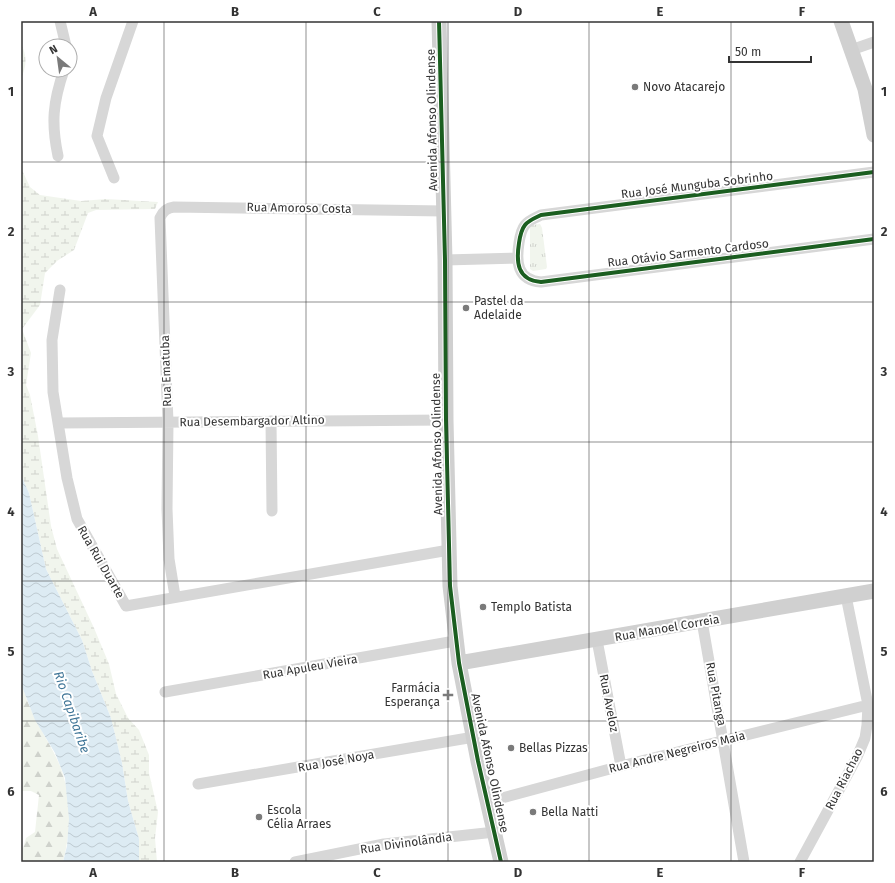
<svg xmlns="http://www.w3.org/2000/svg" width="895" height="883" font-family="'Fira Sans',sans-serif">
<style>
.forest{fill:url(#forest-firs)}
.wetland{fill:url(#wetland-marsh)}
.park{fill:url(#park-tufts)}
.water{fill:url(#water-waves)}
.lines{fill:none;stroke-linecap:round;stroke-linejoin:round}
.street{stroke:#d7d7d7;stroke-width:11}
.secondary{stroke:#d0d0d0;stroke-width:15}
.cycleway-casing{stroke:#fff;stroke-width:6}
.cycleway{stroke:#1b5e20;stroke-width:4}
.grid{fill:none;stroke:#333;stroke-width:1;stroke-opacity:0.55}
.poi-dot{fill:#7a7a7a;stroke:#fff;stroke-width:1.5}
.labels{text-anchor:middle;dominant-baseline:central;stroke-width:4;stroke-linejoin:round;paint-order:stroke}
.poi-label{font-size:12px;fill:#333;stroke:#fff;text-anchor:start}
.street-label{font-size:12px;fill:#333;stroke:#fff}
.water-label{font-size:13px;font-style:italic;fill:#3f7597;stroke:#fff}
.neatline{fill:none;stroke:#333;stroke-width:1.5}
.grid-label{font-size:13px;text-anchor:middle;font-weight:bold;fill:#333}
</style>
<defs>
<pattern id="forest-firs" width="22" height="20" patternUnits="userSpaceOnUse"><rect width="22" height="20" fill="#f1f5ed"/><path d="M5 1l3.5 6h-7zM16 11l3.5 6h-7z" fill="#cfd2cc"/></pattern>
<pattern id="wetland-marsh" width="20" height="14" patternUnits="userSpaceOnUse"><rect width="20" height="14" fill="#f1f5ed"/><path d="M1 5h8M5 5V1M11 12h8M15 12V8" fill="none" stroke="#cfd2cc"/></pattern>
<pattern id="park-tufts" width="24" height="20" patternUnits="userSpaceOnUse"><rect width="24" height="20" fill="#f1f5ed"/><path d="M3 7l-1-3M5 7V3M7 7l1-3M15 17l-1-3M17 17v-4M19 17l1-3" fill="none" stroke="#cfd2cc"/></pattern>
<pattern id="water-waves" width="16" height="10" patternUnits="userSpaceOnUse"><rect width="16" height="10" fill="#ddebf3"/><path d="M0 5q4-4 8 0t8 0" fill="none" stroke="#becad1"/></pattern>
</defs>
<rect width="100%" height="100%" fill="#fff"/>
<path class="forest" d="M21,684c5,12 9,25 15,36 10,20 22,36 28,58 8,27 6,57 -1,84h-42v-14h2l3,-10 9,-6 4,-37 -8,-4h-10z"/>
<path class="wetland" d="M21,44c6,11 6,22 0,34z
M21,168l9,19 10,8 41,6 25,-2 52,3 -3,7 -59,1 -8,3 -14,37 -17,11 -12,12 -5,32 -18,24 9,24 -5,32 4,10 8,41 13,90 6,23 37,79 15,36 7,30 12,24 11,12 10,25v18l9,39 -3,26 2,24h-18v-23l-11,-38 -6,-38 -11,-45 -19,-47 -10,-31 -36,-71 -17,-76 -8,-18z"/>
<path class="park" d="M540,224l2,4 5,39 -1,2 -13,2 -3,-2v-41l2,-3z"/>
<path class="water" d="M21,475l8,18 17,76 36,71 10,31 19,47 11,45 6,38 11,38v23h-76l4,-16 2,-27 -4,-41 -10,-25 -20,-33 -14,-36z"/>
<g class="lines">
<path class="street" d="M60,21l6,25
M851,50l23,-8
M58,156c-7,-33 -5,-54 6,-86
M874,172l-333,43c-6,3 -12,5 -16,10 -4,5 -5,11 -6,18 -3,19 -2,37 22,39l333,-43
M114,178l-17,-42 9,-38 27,-77
M445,260l72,-2
M60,290l-8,50 1,52 14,86 10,41 49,87 323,-56
M271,421l1,90
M59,423l387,-3
M175,596l-6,-37 -2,-50 1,-87 -8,-204c3,-7 7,-10 14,-11l270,4
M702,621l42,241
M597,640l24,126
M165,692l290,-51
M198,784l276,-47
M487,802l134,-36 247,-61
M295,862l89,-18 111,-12
M800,862l57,-105 8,-19 2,-13 1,-20 -22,-109"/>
<path class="secondary" d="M439,21l6,239 1,160 4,166 9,77 19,98 23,101
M841,21l24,68 9,46
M459,663l415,-72"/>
<defs>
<path id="cycleway" d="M439,21l6,239 1,160 4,166 9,77 19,98 23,101
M874,172l-333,43c-6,3 -12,5 -16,10 -4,5 -5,11 -6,18 -3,19 -2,37 22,39l333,-43"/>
</defs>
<use href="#cycleway" class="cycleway-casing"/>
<use href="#cycleway" class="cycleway"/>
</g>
<path class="grid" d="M164,21v841M306,21v841M448,21v841M589,21v841M731,21v841M21,162h853M21,302h853M21,442h853M21,581h853M21,721h853"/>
<g class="poi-dot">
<circle cx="635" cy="87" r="4"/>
<circle cx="466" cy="308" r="4"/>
<circle cx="483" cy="607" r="4"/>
<path d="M446 689h4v4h4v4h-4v4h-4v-4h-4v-4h4z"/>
<circle cx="511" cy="748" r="4"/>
<circle cx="533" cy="812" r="4"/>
<circle cx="259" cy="817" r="4"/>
</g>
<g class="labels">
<g class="poi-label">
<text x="643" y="87">Novo Atacarejo</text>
<text x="474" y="301">Pastel da<tspan x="474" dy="14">Adelaide</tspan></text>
<text x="491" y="607">Templo Batista</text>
<text x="440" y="688" text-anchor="end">Farmácia<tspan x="440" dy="14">Esperança</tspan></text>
<text x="519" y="748">Bellas Pizzas</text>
<text x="267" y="810">Escola<tspan x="267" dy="14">Célia Arraes</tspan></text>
<text x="541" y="812">Bella Natti</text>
</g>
<g class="street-label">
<text transform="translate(432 120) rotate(-91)">Avenida Afonso Olindense</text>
<text transform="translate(697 185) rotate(-7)">Rua José Munguba Sobrinho</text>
<text transform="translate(299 208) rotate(1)">Rua Amoroso Costa</text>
<text transform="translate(688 253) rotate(-7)">Rua Otávio Sarmento Cardoso</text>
<text transform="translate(166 371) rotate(-92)">Rua Ematuba</text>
<text transform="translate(252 421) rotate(-1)">Rua Desembargador Altino</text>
<text transform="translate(437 444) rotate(-91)">Avenida Afonso Olindense</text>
<text transform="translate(101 562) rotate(60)">Rua Rui Duarte</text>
<text transform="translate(667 628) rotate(-10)">Rua Manoel Correia</text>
<text transform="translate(310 667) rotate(-10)">Rua Apuleu Vieira</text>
<text transform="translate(716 694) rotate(79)">Rua Pitanga</text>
<text transform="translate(609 703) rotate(79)">Rua Aveloz</text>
<text transform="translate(677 752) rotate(-14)">Rua Andre Negreiros Maia</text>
<text transform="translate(336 761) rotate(-10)">Rua José Noya</text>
<text transform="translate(490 763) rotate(78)">Avenida Afonso Olindense</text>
<text transform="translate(844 779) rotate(-63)">Rua Riachao</text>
<text transform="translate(406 843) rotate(-8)">Rua Divinolândia</text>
</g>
<g class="water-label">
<text transform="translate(72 712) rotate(71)">Rio Capibaribe</text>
</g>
</g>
<rect width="895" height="883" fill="none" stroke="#ffffff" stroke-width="44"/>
<g transform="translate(58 58) rotate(331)"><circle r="19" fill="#ffffff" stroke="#adadad"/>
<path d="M0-3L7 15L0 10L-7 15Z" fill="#7a7a7a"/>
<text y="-6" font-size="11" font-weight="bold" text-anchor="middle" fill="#333333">N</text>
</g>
<path d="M729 56v6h82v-6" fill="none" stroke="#333333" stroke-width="2"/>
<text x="735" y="56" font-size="12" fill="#333333" stroke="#ffffff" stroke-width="3" paint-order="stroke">50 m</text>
<rect x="22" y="22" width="851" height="839" class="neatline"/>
<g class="grid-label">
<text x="93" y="16">A</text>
<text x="235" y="16">B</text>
<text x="377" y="16">C</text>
<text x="518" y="16">D</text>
<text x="660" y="16">E</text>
<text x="802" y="16">F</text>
<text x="11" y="96">1</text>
<text x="884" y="96">1</text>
<text x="11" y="236">2</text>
<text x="884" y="236">2</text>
<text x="11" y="376">3</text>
<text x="884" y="376">3</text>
<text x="11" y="516">4</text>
<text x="884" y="516">4</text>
<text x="11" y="656">5</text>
<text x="884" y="656">5</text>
<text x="11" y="796">6</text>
<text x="884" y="796">6</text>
<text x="93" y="877">A</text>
<text x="235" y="877">B</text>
<text x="377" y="877">C</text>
<text x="518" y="877">D</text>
<text x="660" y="877">E</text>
<text x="802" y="877">F</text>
</g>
</svg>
